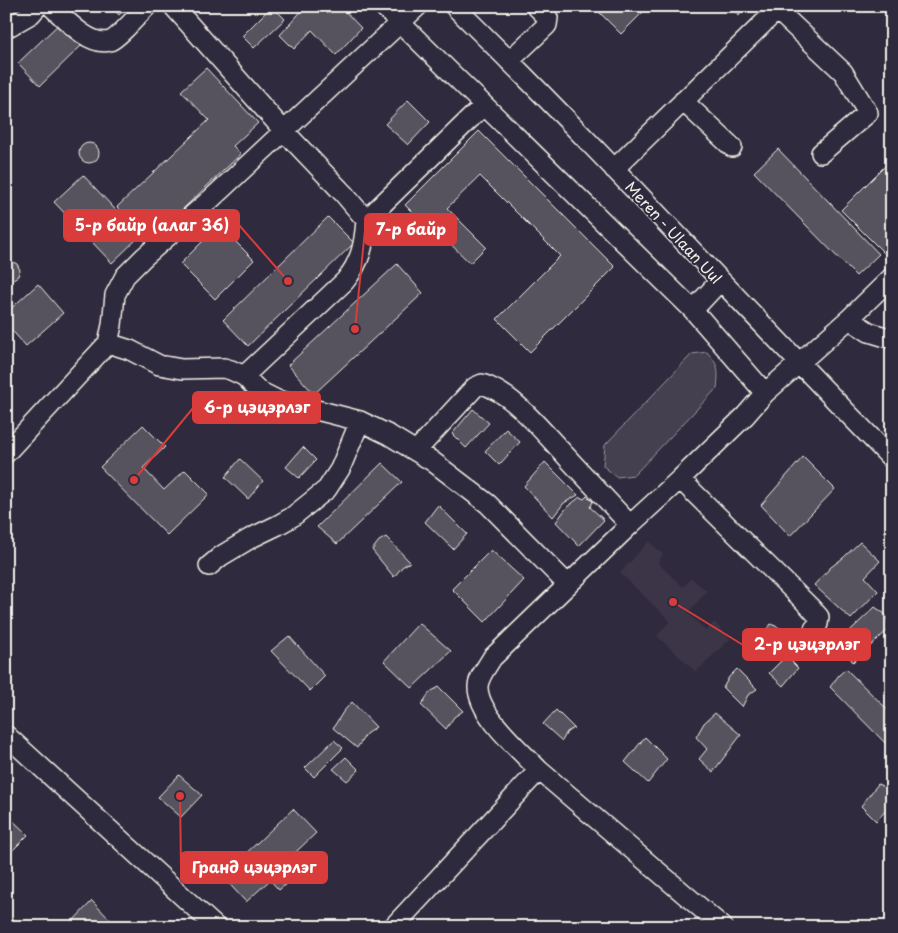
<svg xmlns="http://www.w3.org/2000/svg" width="898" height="933" font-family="'Playpen Sans',sans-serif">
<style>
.built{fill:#3b3647}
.green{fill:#454050;stroke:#9c989c}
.building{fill:#56525f;stroke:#f4f1e8}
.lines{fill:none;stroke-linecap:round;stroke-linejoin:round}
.minor-casing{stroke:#f4f1e8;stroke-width:22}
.minor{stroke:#2f2a3d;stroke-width:19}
.labels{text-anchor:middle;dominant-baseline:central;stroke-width:4;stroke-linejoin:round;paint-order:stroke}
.street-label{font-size:15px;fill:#f4f1e8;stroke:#2f2a3d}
.leader{fill:none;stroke:#d93c3b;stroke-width:2}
.callout-dot{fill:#d93c3b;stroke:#2f2a3d;stroke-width:2}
.callout{fill:#d93c3b;stroke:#d93c3b;stroke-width:2}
.callout-label{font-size:16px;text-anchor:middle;font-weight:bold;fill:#fff}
</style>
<rect width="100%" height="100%" fill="#2f2a3d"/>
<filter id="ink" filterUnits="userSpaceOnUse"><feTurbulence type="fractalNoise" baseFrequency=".02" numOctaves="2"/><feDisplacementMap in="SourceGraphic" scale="10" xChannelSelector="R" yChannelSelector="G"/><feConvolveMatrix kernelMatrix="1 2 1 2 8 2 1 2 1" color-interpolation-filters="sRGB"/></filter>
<g filter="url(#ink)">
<path class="built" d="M649,541l14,13 -5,9 25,24 8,-9 16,13 -19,22 18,18 8,-9 16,17 -34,33 -39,-36 13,-15 -50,-48z"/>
<path class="green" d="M707,352c12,13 12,19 10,36l-83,87 -17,2 -14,-11 2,-21 87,-91z"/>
<path class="building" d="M110,6h19l-10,9z
M272,6l13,13 -31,29 -12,-12z
M306,6h34l21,22 -25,27 -24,-25 -18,19 -14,-14z
M593,6h56l-28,28z
M730,6h14l-5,10z
M63,20l21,23 -44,43 -22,-23z
M206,68l52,55 -25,23 8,8 -92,87 -32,-34 92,-87 -28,-29z
M408,100l22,22 -22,23 -23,-21z
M479,131l136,136 -85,85 -33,-33 63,-63 -80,-80 -33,32 39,39 -16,16 -35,-34 -3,3 -27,-27z
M79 153a10 10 0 1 1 20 0a10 10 0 1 1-20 0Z
M778,149l101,105 -23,22 -102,-104z
M886,165l6,7v74l-8,7 -43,-43z
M83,175l57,61 -28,27 -58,-61z
M328,217l26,26 -106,103 -25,-26z
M219,225l35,35 -39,39 -35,-35z
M11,261l6,3 3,6 -2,6 -8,5 -4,-1v-18z
M397,264l26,29 -109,101 -26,-29z
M38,284l25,29 -37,33 -20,-22v-11z
M473,409l16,14 -23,25 -14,-14z
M143,425l22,22 -22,21 21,22 21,-20 24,24 -42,41 -67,-68z
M506,429l14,13 -21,23 -14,-14z
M303,447l13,13 -17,18 -13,-11z
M803,457l32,32 -45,47 -29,-31z
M240,459l23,22 -15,18 -23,-22z
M545,462l33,33 -14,8 -11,14 -29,-31z
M382,463l20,19 -65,62 -20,-17z
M587,496l6,6 -3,5 14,13 -25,26 -23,-24 11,-15 13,-10 4,2z
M438,505l29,29 -14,15 -28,-27z
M386,537l24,25 -8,5 -8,10 -22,-27 7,-9z
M860,542l20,19 -15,16 13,14 -27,28 -37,-34 17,-18 12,-9z
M491,550l33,30 -39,42 -33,-33z
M875,607l10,7 5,14 -37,34 -8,-11 -9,-7z
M419,623l32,28 -39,37 -28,-27z
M771,624l9,4 5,12 -16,17 -7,-11 -7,-4z
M289,636l36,40 -15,15 -39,-40z
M786,656l12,12 -15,18 -14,-13z
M737,669l20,20 -9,6 -6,12 -19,-19 6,-11z
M846,669l46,45v36l-62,-63 9,-12z
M439,687l24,24 -9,6 -8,12 -25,-24 9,-13z
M352,702l24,25 -10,7 -9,14 -24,-20 10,-16z
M556,710l18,18 -7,4 -5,9 -19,-17z
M715,713l26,22 -28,37 -14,-13 8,-10 -11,-12 8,-14z
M645,737l22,22 -19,24 -23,-21z
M334,740l9,8 -29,29 -9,-9z
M346,757l13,13 -12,11 -14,-12z
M179,775l23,20 -21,22 -23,-20z
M878,784l10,5 4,6v9l-16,17 -15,-15z
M293,809l23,24 -33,31 12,12 -16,14 -9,-10 -24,22 -24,-26z
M6,814l22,21 -22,22z
M92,901l25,26h-46l-2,-2z"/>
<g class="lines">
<defs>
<path id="minor" d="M51,6c13,12 39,41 59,35 7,-2 30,-28 37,-35
M173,6l111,125 60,63 22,26c-2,26 -5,41 -21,61l-101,95
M383,6l310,304 27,-29
M454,6c150,147 291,303 438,453
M777,10l66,62 25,41 -47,40
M6,23l4,3 21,-12 7,-8
M509,61l38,-36 1,-7 -12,-12
M683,101l49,46
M614,169l167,-163
M366,220l117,-114
M693,310l72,83
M849,319l43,-42
M108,343l22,7 29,15 23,4 42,-1 7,2 13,6 15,15 18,9 83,21 29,14 43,26 56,43 80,81
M416,451l59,-64 7,-3c32,10 59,46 82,70 22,24 44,47 66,71
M6,453l102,-110 4,-18 3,-30 10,-19 19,-19 67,-58 207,-193
M680,479l129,127 10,11 -1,7 -4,5
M209,566l12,-10 30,-18 27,-13 14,-8 35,-28 13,-20 20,-48
M6,735l210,192
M539,770l184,157
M393,927l146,-157c-18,-19 -62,-56 -61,-84 1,-10 9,-19 14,-28l138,-133 50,-46 65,-63 20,-23 84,-74 20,13 23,7"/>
</defs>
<use href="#minor" class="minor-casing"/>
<use href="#minor" class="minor"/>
</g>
</g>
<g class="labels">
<g class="street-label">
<text transform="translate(674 232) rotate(47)">Meren - Ulaan Uul</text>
</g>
</g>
<path class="leader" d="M288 281L239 225M355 329L365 230M134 480L193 408M673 602L743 645M180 796L181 867"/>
<g class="callout-dot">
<circle cx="288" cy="281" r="5"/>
<circle cx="355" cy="329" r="5"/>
<circle cx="134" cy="480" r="5"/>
<circle cx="673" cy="602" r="5"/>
<circle cx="180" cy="796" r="5"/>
</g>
<g class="callout">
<rect x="64" y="210" width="175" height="31" rx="5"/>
<rect x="365" y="214" width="91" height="31" rx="5"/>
<rect x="193" y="392" width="127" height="31" rx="5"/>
<rect x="743" y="629" width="127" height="31" rx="5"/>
<rect x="181" y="852" width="146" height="31" rx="5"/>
</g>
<g class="callout-label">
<text x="152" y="231">5-р байр (алаг 36)</text>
<text x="411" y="235">7-р байр</text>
<text x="257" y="413">6-р цэцэрлэг</text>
<text x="807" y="650">2-р цэцэрлэг</text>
<text x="254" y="873">Гранд цэцэрлэг</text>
</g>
<rect width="898" height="933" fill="none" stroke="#2f2a3d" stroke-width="25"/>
<rect x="12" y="12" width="873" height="908" fill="none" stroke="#f4f1e8" stroke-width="2" filter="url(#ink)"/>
</svg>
